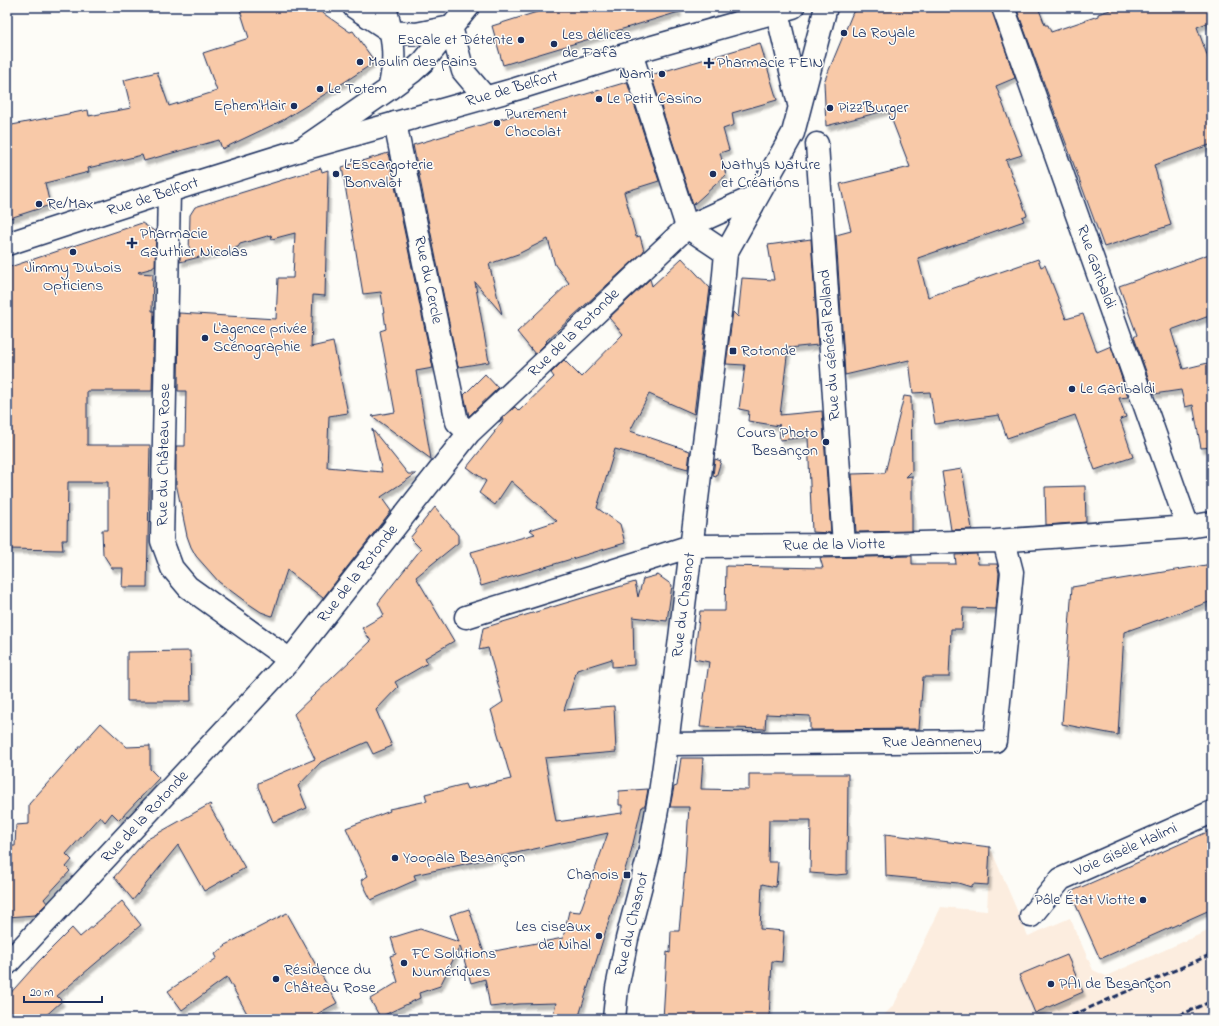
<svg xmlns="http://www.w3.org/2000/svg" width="1219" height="1026" font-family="'Indie Flower',sans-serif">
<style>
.built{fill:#fceddf}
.building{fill:#f8c9a8;stroke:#1b2f5e;filter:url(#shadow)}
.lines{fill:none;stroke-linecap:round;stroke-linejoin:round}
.pedestrian-casing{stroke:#1b2f5e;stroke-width:25}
.minor-casing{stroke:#1b2f5e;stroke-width:25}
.secondary-casing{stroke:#1b2f5e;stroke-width:25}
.pedestrian{stroke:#fdfcf7;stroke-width:22}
.minor{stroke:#fdfcf7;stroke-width:22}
.secondary{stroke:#fdfcf7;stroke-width:22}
.rail{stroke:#1b2f5e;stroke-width:3;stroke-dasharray:6 3;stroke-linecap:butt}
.poi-dot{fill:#1b2f5e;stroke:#fdfcf7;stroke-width:1.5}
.labels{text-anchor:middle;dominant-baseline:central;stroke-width:3;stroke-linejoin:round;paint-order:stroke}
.poi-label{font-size:16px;fill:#1b2f5e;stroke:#fdfcf7;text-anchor:start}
.street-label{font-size:16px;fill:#1b2f5e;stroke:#fdfcf7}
</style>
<defs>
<filter id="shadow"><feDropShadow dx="2.5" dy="4.5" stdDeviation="1" flood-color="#0004"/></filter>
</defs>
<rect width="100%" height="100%" fill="#fdfcf7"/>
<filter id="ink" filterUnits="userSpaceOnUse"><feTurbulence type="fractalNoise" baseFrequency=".025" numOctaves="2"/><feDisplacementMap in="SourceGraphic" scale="8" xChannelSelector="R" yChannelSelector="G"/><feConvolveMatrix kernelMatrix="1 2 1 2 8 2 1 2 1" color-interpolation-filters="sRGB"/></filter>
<g filter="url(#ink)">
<path class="built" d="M990,847l38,89 42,-18 23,52 13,6 106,-47v90h-332l14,-14 47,-98 46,4z"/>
<path class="building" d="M239,7h75l36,25 3,-1 22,31 -32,21 -60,37 -61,29 -3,-9 -75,21 -2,-6 -54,13 1,4 -44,11 5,22 -43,14v-93l81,-16 1,6 42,-8 -7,-28 33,-8 12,34 48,-15 -14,-38 46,-15z
M553,7h125l1,5 -176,53 -11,-39z
M869,7h122l24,71 -19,8 26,69 -16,5 21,55 -5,2 2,4 -106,37 10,39 110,-38 3,8 4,-2 21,54 17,-5 14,38 14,-6 17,51 -9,1 7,19 -6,2 13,38 -38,13 -20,-55 -68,23 -8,-23 -64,9 -5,-32 -17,1 -4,-33 -64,15 -9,-140 15,-4 -11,-47 70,-17 -22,-57 -62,16 -2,-44 29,-70z
M1016,7h22l7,18h3l3,7 47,-16v-2l21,-7h93v14l-15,6 15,42v75l-58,21 17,60 -67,22z
M760,43l17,57 -45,13 2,12 -11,4 6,21 -9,3 6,22 -33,30 -42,-130z
M627,82l32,99 -35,11 12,45 4,-1 4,15 -98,90 1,1 -12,12 -18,-22 52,-49 -14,-18 -7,-26 -30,15 -29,10 13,50 -27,-32 14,80 -31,5 -45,-222z
M388,153l45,215 -17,3 15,88 -59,-43 23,-4 -15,-81 6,-2 -5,-37 -18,2 -21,-127z
M321,168l1,4 6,-2 -3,126 -12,-1 -2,52 22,-5 15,71 -19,3 -2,51 55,5 -10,-43 36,45h8l-35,23 10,14 -68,87 -36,-28 -15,46 -11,-4 -15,-10 -27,-20 -23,-26 -5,-9 -4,-11 -11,-53v-37h9l1,-55h-8l1,-78 97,6 2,-41h15l2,-45 -23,6 -1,-4 -31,9 -2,3 -58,15v-14l9,5 1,-38 5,-8z
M142,223l14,9 -1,34h-2v2l-15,4 1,1 14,1 -1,37h2l-2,80h-65v54h63l-3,142h-25l1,-19h-11l-9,-14 -1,-24h6v-48h-40l-1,58h-5l1,10 -56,-1v-281z
M811,239l7,106 -30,3 -8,67 42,-4 9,122 -19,-1 -4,-95 -28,3 -1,-16v2l-31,-5 1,-10 -10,-2 6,-44 -19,-1 7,-52 5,5 4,-39 32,2 -6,-35z
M1212,253v62l-41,15 12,39 29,-7v85l-11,1 -8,-43 -8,2 -4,-17 -27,4 -20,-57 3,-2 -18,-49z
M682,258l28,30 -16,126 -45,-20 -19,37 60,20 -2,18 -73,-20 -18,59 23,16 5,19 -144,43 -10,-34 64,-18 -5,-4 27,-9 -46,-40 -16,24 -16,-12 7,-12 -19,-14 28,-35h-1l10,-13 -6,3 17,-15 4,4 35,-34 -3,-4 13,-13 17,17 42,-43 -14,-16 41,-39 2,7z
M485,374l13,14 -29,28 -5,-21z
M904,396l7,1 1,74 -6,6 6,-1v55l-56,1 -4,-58 33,-1z
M715,459l6,2 -5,16 -3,-1z
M962,469l10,60 -21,1 -9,-58z
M1085,486l1,36 -40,3 -1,-38z
M435,507l23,28v8l-42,34 38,64 -29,17 3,5 -33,19 3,5 -22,23 16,36 -19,8 -6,-12 -46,20 -23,24 9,22 -34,14 -15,-35v-4l57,-24 -21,-45 77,-73 -9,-13 22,-13 -6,-12 43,-54 -11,-11z
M977,554l1,10h19l2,9 -3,36 -33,-1 -1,21h-11l-2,48h-26l-4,52 -109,1v-14l-44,-2 -1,15 -65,-2 9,-65 -15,-3 6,-48h25l1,-45 97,2 -3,-10 92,-2v8h44l-1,-9z
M1212,564v37l-88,31 -6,103 -56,-11 10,-137z
M658,575l14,10 -5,36 -34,-4 1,48 -22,2v-8l-35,11 -13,40 50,-4 2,46 -71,6 11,64 66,-9v-8h-3v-14l29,-2 -3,17h-3l-13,54h-1l-50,159h-26l4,-16 -37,1 -29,3 -5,-28 -14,4 -11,-37 -20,40 -21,7 1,5 -40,19 -10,-18 28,-17 -8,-26 6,-2 -5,-16 29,-9 39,13 -9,-27 19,-6 15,44 79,-15 6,-27 11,1 28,-79 -194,42 2,5 -45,20 -10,-20 7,-4 -22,-48 44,-17 -1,-2 38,-8 -2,-7 40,-10 2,5 44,-10 -20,-69 12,-8 -15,-54 -9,2 4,-22 152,-46 3,15 5,-18z
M190,651l1,50h-64v-49z
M101,723l26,24 23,-1v23l9,9 -40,42 -7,-7 -7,9 -5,-6 -34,38 6,6 -6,7 4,4 -26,28 3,4 -12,12 -28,2v-71h8l1,-21 13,-1v-20z
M681,758h22l-2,31 48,1v-16h99l-1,100 -11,1 -26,-2 1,-53h-42l-1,42h10l-2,25 -14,-3 -2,45 24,2 -2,31 -10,-1 -3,57 -36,-1v2h-70l4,-67 3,1 1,-22h8l6,-63 4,-61h-19l4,-20 3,-1z
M210,804l1,1 -1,2 35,61 -41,23 -26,-46 -45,55 -19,-23 32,-37z
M1212,830v79l-112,50 -30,-67z
M885,834l105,13 -2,38 -15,-1 -2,3 -13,-4 -72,-7z
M122,901l19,24 -84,71 5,5 -20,18h-35v-22l32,-36 33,-33 8,9z
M287,913l50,90 -29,16h-58l-23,-42 -45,33 -14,-19 49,-33 -2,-4 11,-8 -1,-1z
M1067,955l16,37 -48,21 -16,-38z"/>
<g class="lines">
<defs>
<path id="pedestrian" d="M1031,916l30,-37 151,-67"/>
<path id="minor" d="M354,7l38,25 24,2 35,-7
M385,7c8,29 12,52 4,82
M1003,7l185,520
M777,12l22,92
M451,27l12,44 22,26
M631,53l56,174 71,-32
M395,123l62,299 12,11
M817,144l27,401
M305,147l84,-58 23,-17 12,-11 44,-54
M169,191l-7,350 10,27 16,19 102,73
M466,617l225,-71 153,-1 152,-4 192,-14 24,-4
M667,744l328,-3 17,-169 -8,-31
M7,964l283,-304 179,-227 218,-206 39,26
M614,1019l3,-31 10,-49 22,-85 11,-61 7,-49 55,-448 4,-43 67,-120 33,-126"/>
<path id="secondary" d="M7,244l162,-53 131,-41 216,-61 115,-36 162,-46"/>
</defs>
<use href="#pedestrian" class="pedestrian-casing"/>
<use href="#minor" class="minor-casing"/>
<use href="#secondary" class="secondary-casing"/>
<use href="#pedestrian" class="pedestrian"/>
<use href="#minor" class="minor"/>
<use href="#secondary" class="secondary"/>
<path class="rail" d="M1064,1019l148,-65
M1171,1019l41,-18
M1207,1019l5,-2"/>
</g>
</g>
<g class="poi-dot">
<circle cx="844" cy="33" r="4"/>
<circle cx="521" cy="40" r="4"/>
<circle cx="554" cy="44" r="4"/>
<circle cx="360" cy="62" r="4"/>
<path d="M707 57h4v4h4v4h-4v4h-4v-4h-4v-4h4z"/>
<circle cx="662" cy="74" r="4"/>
<circle cx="320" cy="89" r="4"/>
<circle cx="599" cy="99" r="4"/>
<circle cx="294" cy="106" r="4"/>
<circle cx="830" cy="108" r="4"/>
<circle cx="497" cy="123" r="4"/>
<circle cx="336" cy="174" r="4"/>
<circle cx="713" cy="174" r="4"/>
<circle cx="39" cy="204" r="4"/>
<path d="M130 237h4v4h4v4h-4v4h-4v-4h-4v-4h4z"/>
<circle cx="73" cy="252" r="4"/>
<circle cx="205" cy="338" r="4"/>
<rect x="729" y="347" width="8" height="8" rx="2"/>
<circle cx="1072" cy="389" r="4"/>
<circle cx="826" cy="442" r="4"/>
<circle cx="395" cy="858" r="4"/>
<rect x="623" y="871" width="8" height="8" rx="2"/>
<circle cx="1143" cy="900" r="4"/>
<circle cx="599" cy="936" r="4"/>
<circle cx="404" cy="963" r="4"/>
<circle cx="276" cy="979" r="4"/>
<circle cx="1051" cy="984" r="4"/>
</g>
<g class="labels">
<g class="poi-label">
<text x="852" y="33">La Royale</text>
<text x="562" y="35">Les délices<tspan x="562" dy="18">de Fafa</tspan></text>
<text x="513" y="40" text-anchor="end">Escale et Détente</text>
<text x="368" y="62">Moulin des pains</text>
<text x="717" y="63">Pharmacie FEIN</text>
<text x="654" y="74" text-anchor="end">Nami</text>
<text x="328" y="89">Le Totem</text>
<text x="607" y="99">Le Petit Casino</text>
<text x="286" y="106" text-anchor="end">Ephem'Hair</text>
<text x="838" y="108">Pizz'Burger</text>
<text x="505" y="114">Purement<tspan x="505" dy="18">Chocolat</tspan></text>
<text x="344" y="165">L’Escargoterie<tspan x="344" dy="18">Bonvalot</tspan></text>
<text x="721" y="165">Nathys Nature<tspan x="721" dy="18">et Créations</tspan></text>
<text x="47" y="204">Re/Max</text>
<text x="140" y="234">Pharmacie<tspan x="140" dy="18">Gauthier Nicolas</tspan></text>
<text x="73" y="268" text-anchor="middle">Jimmy Dubois<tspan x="73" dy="18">Opticiens</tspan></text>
<text x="213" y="329">L'agence privée<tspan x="213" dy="18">Scénographie</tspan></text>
<text x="741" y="351">Rotonde</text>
<text x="1080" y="389">Le Garibaldi</text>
<text x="818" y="433" text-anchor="end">Cours Photo<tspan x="818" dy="18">Besançon</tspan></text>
<text x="403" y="858">Yoopala Besançon</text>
<text x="619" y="875" text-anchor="end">Chanois</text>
<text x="1135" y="900" text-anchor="end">Pôle État Viotte</text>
<text x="591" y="927" text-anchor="end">Les ciseaux<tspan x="591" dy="18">de Nihal</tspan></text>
<text x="412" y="954">FC Solutions<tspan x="412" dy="18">Numériques</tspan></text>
<text x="284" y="970">Résidence du<tspan x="284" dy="18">Château Rose</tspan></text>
<text x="1059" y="984">PAI de Besançon</text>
</g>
<g class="street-label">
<text transform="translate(512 89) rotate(-16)">Rue de Belfort</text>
<text transform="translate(153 197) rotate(-18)">Rue de Belfort</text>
<text transform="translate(1096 267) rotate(70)">Rue Garibaldi</text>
<text transform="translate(428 280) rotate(78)">Rue du Cercle</text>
<text transform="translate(574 333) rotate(-44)">Rue de la Rotonde</text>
<text transform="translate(830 345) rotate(-94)">Rue du Général Rolland</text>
<text transform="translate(164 455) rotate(-89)">Rue du Château Rose</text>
<text transform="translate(834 545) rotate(-1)">Rue de la Viotte</text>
<text transform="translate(358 574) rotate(-52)">Rue de la Rotonde</text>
<text transform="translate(684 605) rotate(-83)">Rue du Chasnot</text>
<text x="932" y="742">Rue Jeanneney</text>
<text transform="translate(145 817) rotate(-47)">Rue de la Rotonde</text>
<text transform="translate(1126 850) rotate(-24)">Voie Gisèle Halimi</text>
<text transform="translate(632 924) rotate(-77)">Rue du Chasnot</text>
</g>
</g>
<rect width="1219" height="1026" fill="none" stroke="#fdfcf7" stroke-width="24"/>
<rect x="12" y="12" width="1195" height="1002" fill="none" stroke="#1b2f5e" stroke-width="1.5" filter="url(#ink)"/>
<path d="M24 996v6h78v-6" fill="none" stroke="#1b2f5e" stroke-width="2"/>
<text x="30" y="996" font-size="12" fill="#1b2f5e" stroke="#fdfcf7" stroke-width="3" paint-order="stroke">20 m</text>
</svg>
